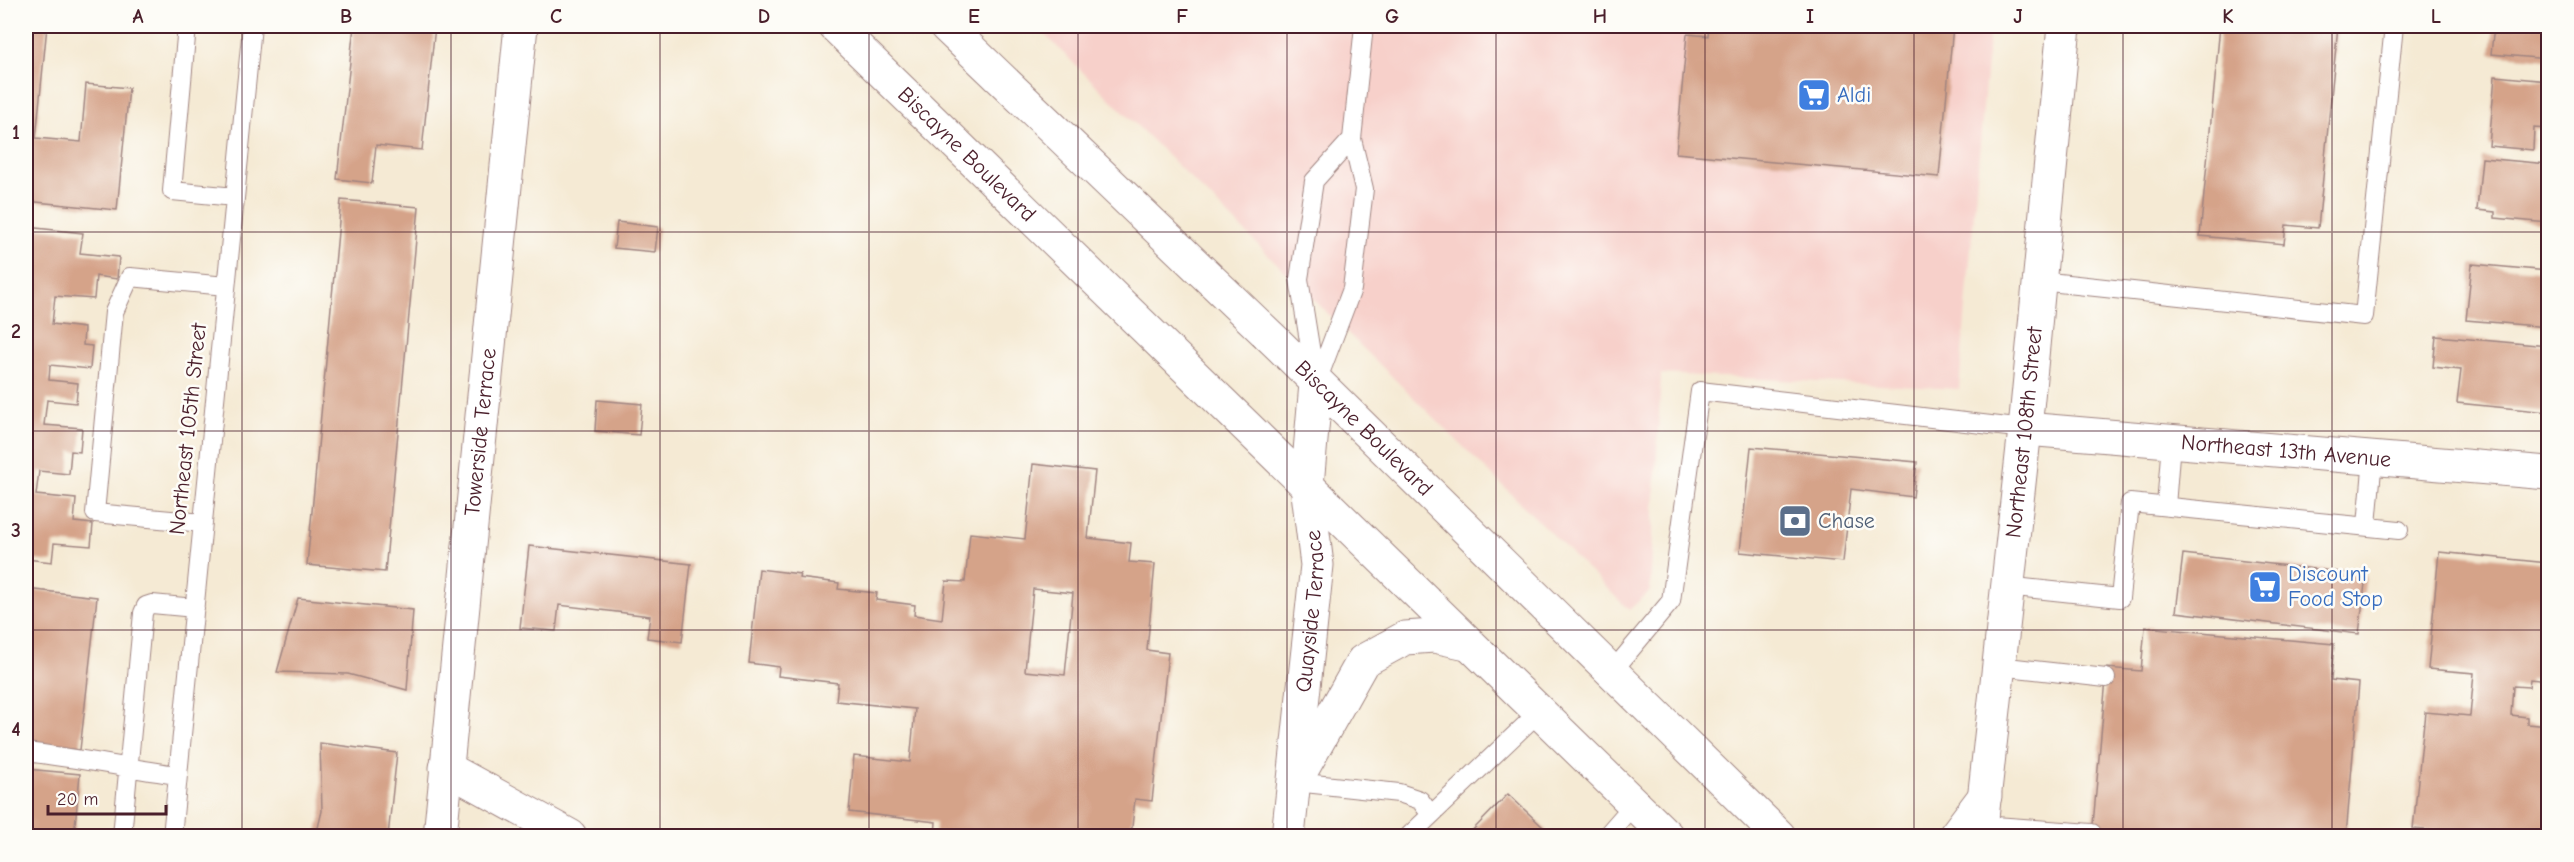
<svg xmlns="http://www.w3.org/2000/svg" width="2574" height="862" font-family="'Comic Neue',sans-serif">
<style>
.built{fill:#f7d0ca}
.building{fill:#d5a389;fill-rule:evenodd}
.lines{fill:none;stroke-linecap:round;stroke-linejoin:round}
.lane-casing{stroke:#a08480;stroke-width:20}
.street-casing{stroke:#a08480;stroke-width:35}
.secondary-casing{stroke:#a08480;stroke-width:35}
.primary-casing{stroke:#a08480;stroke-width:35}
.lane{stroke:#fff;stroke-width:18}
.street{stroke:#fff;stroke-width:33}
.secondary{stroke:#fff;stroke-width:33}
.primary{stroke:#fff;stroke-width:33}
.grid{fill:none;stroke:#4a1f2b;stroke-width:1.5;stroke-opacity:0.55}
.labels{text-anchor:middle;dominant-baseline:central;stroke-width:5;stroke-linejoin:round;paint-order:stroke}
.shop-label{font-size:22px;fill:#366cbe;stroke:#fdfcf7;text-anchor:start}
.street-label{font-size:22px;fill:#4a1f2b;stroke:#fdfcf7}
.service-label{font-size:22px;fill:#4e5e75;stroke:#fdfcf7;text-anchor:start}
.neatline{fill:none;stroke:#4a1f2b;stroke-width:2}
.grid-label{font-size:20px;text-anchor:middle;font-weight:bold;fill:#4a1f2b}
</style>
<rect width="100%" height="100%" fill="#fdfcf7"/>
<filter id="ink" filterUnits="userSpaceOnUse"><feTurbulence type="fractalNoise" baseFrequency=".0167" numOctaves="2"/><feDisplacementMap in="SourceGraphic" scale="12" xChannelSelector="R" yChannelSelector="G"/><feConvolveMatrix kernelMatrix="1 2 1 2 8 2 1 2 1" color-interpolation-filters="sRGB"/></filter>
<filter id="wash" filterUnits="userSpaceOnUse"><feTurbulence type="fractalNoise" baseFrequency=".008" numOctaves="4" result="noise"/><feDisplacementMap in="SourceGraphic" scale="24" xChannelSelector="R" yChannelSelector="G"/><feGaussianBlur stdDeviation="1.35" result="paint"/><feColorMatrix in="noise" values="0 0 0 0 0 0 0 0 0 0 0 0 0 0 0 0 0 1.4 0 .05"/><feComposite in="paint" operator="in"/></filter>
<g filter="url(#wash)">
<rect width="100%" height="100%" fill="#f5ead4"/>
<path class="built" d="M1036,26h954l-31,363 -298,-15 -11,217 -21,19z"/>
<g id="blocks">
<path class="building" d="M26,26h21l-11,112 45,4 5,-58 43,4 -12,122 -91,-9z
M354,26h81l-13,124 -46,-5 -4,38 -35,-4z
M1709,26h244l-14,151 -263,-24 11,-119 21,2z
M2220,26h118l-20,202 -32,-3 -2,19 -84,-8z
M2494,26h54v33l-57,-5z
M2495,76l53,5v48l-14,-1 -1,22 -44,-4z
M2482,158l66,6v59l-53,-5v-6l-18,-2z
M341,200l78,7 -34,365 -78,-7z
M617,222l41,5 -3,25 -41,-4z
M26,227l57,6 -3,20 39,4 -2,22 -21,-3 -2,23 -39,-3 -3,28 32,4 -1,17 9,1 -2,23 -40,-4 -1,15 29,3 -2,20 -29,-3 -3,25 38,3 -2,24 -9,-1 -2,23 -30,-3 -3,24 40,4 -2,23 19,2 -2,22 -37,-3 -2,19 -26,-3z
M2472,264l76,7v56l-82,-7z
M2436,336l112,10v66l-91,-9 4,-33 -28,-3z
M597,400l45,4 -3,31 -44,-4z
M1751,447l166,15 -4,35 -62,-8 -8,73 -103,-10z
M1033,464l62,7 -7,67 43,5 -2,19 26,2 -8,86 21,3 -16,148 -17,-2 -4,37h-196l1,-14 -87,-10 5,-56 56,6 5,-53 -79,-8 2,-18 -60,-7 1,-9 -30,-4 10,-94 41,5 -1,4 40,5 -1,6 39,4 -1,7 39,5 -1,10 28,4 4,-38 19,1 5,-49 55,6zM1033,589l40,4 -8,82 -40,-4z
M529,546l162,18 -9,78 -35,-4 3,-22 -91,-11 -3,26 -36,-3z
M2439,552l109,11v118l-18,-2 -1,8 -16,-1 -2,29 16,2v7l21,2v110h-56l-79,-7 12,-117 45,4 4,-43 -46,-4z
M2183,554l183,21 -7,59 -183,-22z
M26,589l71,8 -17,153 -54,-6v-48l3,-27h-3z
M298,598l115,12 -6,80 -59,-16 -71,-2z
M2145,627l189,17 -3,36 28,3 -13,153h-254l15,-168 34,3z
M320,743l77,10 -9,83h-72l6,-25z
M26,769l54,5 -6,62h-48z
M1508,794l38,36 -6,6h-73z"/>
</g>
</g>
<g filter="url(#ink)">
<use href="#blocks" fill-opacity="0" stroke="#a08480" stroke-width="1.5"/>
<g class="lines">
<defs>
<path id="lane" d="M187,26l-15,165 63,6
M1352,139l12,50 -12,100 -36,95 -17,-105 15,-98z
M1352,139l12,-113
M2040,281l324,35 30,-290
M2166,506l5,-64
M203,523l-108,-10 19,-201 16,-35 96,9
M2367,525l6,-67
M2006,586l114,12 10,-95 269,27
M1998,666l108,12
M1611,673l60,-72 29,-210 325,38
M26,752c51,6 101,16 152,23
M1295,782l104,11 21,7 11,15
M1981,825l111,8
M122,836l21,-223 3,-7 6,-2 43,4
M172,836l80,-810
M1409,836l130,-124
M1606,836l28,-32"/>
<g id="street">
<path d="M446,768l124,68"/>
<path id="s1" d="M440,836l81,-810"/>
<path id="s2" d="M1288,836l29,-271 -10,-80 9,-101"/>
</g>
<g id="secondary">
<path id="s3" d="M2025,429l523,44"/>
<path id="s4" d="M1980,836l45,-407 39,-403"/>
</g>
<g id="primary">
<path id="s5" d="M835,26l832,810"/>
<path id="s6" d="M946,26l332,318 501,492"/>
<path d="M1295,782l68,-121 42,-23 29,-2 33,7"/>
<path d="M1955,836l30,-40"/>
</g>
</defs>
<use href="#lane" class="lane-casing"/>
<use href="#street" class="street-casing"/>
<use href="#secondary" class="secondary-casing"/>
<use href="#primary" class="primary-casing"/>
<use href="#lane" class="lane"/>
<use href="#street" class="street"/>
<use href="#secondary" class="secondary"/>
<use href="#primary" class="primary"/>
</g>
</g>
<path class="grid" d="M242,26v810M451,26v810M660,26v810M869,26v810M1078,26v810M1287,26v810M1496,26v810M1705,26v810M1914,26v810M2123,26v810M2332,26v810M26,232h2522M26,431h2522M26,630h2522"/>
<defs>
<symbol id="supermarket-square" viewBox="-11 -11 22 22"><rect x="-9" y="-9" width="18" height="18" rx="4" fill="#3f7fe0" stroke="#fdfcf7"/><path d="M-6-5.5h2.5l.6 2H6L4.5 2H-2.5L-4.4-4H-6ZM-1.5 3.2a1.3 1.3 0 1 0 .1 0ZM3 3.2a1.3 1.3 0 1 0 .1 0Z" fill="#fff"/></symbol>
<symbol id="bank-square" viewBox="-11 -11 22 22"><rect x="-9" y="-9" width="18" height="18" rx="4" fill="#5c6f8a" stroke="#fdfcf7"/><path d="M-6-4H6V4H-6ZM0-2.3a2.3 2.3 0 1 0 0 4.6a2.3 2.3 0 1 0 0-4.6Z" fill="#fff"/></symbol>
</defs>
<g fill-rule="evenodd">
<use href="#supermarket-square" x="1795" y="76" width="38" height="38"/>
<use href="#bank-square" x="1776" y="502" width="38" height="38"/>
<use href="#supermarket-square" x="2246" y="568" width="38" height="38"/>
</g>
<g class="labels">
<g class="shop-label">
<text x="1837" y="95">Aldi</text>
<text x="2288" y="574">Discount<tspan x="2288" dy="25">Food Stop</tspan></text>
</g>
<g class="street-label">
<text stroke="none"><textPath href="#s5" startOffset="184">Biscayne Boulevard</textPath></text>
<text transform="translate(188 429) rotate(-84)">Northeast 105th Street</text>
<text stroke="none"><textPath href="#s6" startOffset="580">Biscayne Boulevard</textPath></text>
<text stroke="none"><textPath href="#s1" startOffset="406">Towerside Terrace</textPath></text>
<text stroke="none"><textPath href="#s4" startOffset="406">Northeast 108th Street</textPath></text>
<text stroke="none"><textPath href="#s3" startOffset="262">Northeast 13th Avenue</textPath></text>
<text stroke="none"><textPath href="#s2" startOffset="226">Quayside Terrace</textPath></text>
</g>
<g class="service-label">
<text x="1818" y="521">Chase</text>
</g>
</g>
<rect width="2574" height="862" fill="none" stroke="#fdfcf7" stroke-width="66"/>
<path d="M48 805v9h118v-9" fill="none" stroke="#4a1f2b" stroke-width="3"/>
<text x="57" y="805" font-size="18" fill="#4a1f2b" stroke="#fdfcf7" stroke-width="4.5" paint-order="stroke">20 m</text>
<rect x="33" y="33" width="2508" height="796" class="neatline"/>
<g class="grid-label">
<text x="138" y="23">A</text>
<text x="346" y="23">B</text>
<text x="556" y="23">C</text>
<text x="764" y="23">D</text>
<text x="974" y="23">E</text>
<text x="1182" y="23">F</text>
<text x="1392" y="23">G</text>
<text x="1600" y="23">H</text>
<text x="1810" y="23">I</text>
<text x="2018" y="23">J</text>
<text x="2228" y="23">K</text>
<text x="2436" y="23">L</text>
<text x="16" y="139">1</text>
<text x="16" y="338">2</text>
<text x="16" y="537">3</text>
<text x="16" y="736">4</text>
</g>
</svg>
